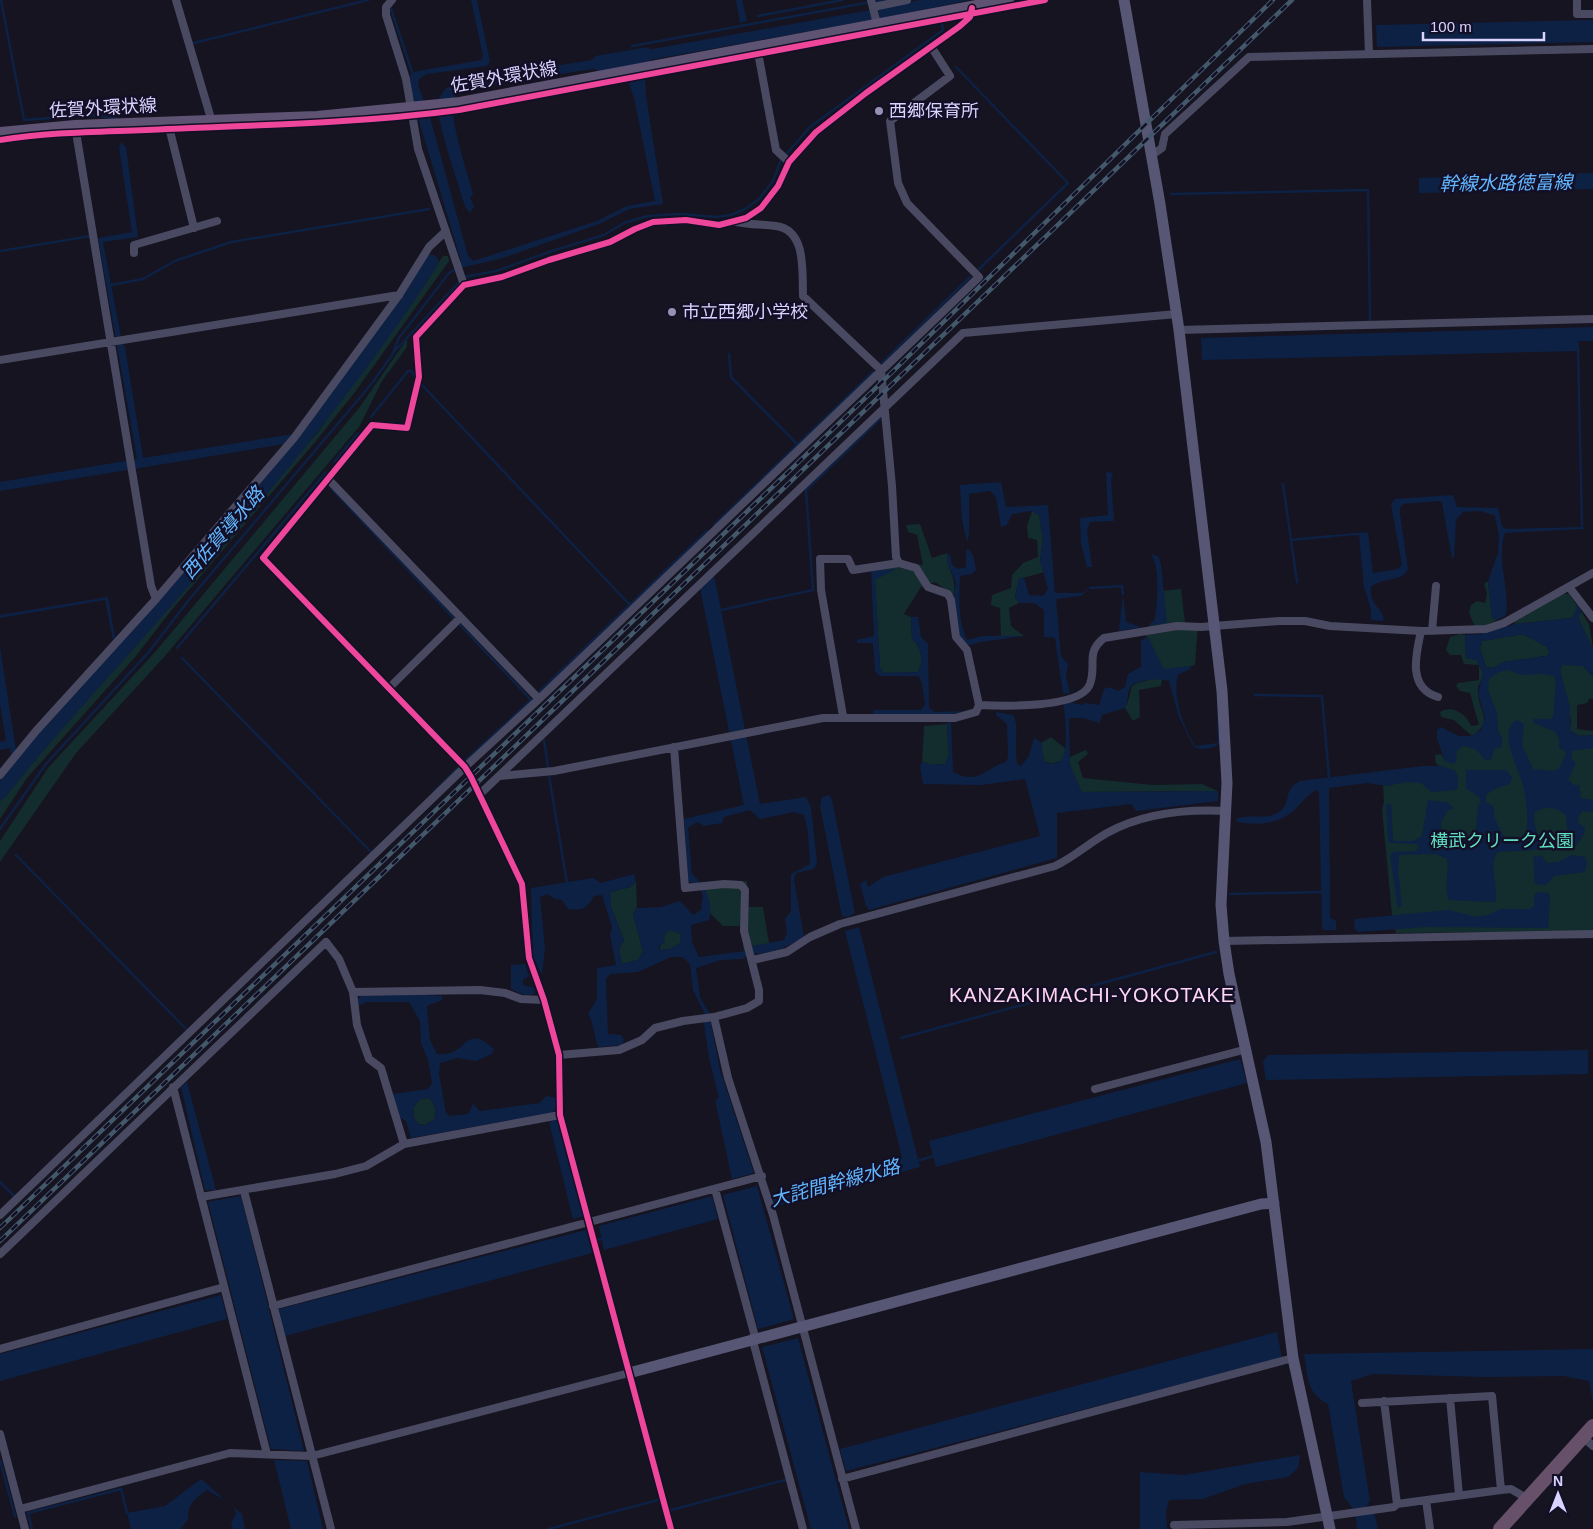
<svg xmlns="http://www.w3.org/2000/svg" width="1593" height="1529" font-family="Arial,'Noto Sans JP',sans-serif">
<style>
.green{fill:#132c2d}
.water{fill:#0d2144;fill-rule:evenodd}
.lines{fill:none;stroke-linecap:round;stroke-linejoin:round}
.stream{stroke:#0d2144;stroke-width:2.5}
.river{stroke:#0d2144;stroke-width:15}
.street{stroke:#4a4962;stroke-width:8}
.secondary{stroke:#575674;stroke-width:11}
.primary{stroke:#5e5373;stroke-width:12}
.highway{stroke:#67516a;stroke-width:14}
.rail-casing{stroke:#43596b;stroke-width:4.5}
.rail{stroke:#130f26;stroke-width:2.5;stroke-dasharray:8;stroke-linecap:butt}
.cycleway-casing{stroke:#130f26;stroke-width:9}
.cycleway{stroke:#ed469a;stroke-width:6}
.poi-dot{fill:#9591b1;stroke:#130f26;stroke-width:2}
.labels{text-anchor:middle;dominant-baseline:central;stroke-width:5;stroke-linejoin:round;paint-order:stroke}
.street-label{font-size:18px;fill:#d9d4ff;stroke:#130f26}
.poi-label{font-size:18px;fill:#d9d4ff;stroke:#130f26;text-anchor:start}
.park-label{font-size:18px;fill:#5fe0c0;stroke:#130f26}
.water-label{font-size:19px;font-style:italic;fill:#62b6ff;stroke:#130f26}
.quarter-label{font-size:20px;letter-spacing:1px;fill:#ffd6f0;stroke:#130f26}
</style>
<rect width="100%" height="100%" fill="#161421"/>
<path class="green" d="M443,256h5l1,5 -94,131 -39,49 -146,171 -34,44 -109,122 -27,41v-18l14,-20 304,-349z
M407,339v8l-25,34 -23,46 -194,229 -89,97 -76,109v-21l48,-73 108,-117 203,-243z
M1032,511l7,4 4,24 -3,22 5,11 -26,7 -4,18 4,6 -10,5 2,18 13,10h-23l-1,-28 -9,-3 1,-10 19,-7 1,-13 11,-12 15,-6 -1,-17 -9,-2 -1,-12z
M920,524l12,34 15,-5c-1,17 10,22 7,42l-19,-13 -14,5 -17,27 7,3 1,22c10,9 12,21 6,33l-35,1 -3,-5 -6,-103 20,-5 29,5 -6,-30 -9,-3 -2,-7z
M1488,581l4,36 5,3 -12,6 -10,1 -6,-14 2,-8 6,-4 8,2 2,-10 -3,-9z
M1181,589l4,34 13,1 -3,41 -25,8 -18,-3 -7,-41 17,-10 -1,-28z
M1562,594h7l9,13 -6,11 -57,6 -1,-3z
M1581,611l8,13 4,25 -15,-31z
M1460,634l5,1 1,23 11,2 6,13c0,7 -6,12 -5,19 0,20 17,28 -6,44l-18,-16 -13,-3 -1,-5c11,-8 27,2 31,14l8,-1 -9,-32 -10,-2 -4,-5 2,-3 21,-3v-15l-15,-1 -3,-9h-11l-4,-5 4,-13z
M1523,634l24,13 2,6 -3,3 -42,6 -12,6 -6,-1 -6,-19 2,-7z
M1571,664l12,2 10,11v22l-3,-1 -3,5 -10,2v24l16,2v4l-13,1 -10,-5 1,-11 -11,-50 3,-5z
M1505,666l47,2 10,22 1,40 30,14v187l-197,2 -4,-18 -10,-106 2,-7 -1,-16 9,-8 52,-10 -8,-4 -1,-9 6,-1 5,8 3,-18 39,-3 -6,-53 8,-14z
M1156,678l6,1 -1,7 -22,4 1,27 -7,4 -8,-13c13,-25 -5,-21 31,-30z
M947,724l2,31 -4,9 -13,1 -10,-3 2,-36z
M1051,737l15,12 -3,10c-7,5 -12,5 -19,2l-3,-18z
M1086,750l2,4 -10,8 5,16 70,7 49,-1 16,7 -137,1 -11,-27v-8z
M747,881l1,26h15l7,42 -26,5 -3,-28h-18l-15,-15 -5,-28z
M636,882l1,26 -4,6 10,37 -5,9 -16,4 -3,-15 5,-9 -13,-33v-15l19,-5z
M669,930l12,4 -1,9 -10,6 -11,1 5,-14z
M429,1098c7,7 8,13 5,22l-9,5 -7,-1 -4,-6 -1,-10 7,-9z"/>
<path class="water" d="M471,0h6l13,61 -3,5 -60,8 -8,5 -1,6 12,32 38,139 5,5 124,-40 30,-15 28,-5 -21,-103 -6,-17 17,-3 1,18 17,108 -34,5 -30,15 -96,34 -43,10 -2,-5 3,-2 -48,-160 -3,-26 3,-3 68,-12 2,-4z
M736,0h6l5,21 -7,2z
M919,0h51l-90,19 -2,-10z
M870,10l2,10 -245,44 -2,-10z
M1593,20v22l-216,5 -1,-22z
M617,56l1,9 -153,24c-5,3 -10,5 -11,10 -6,18 14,75 19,95l-3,3 4,10 -4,6 -5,-6c-6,-23 -29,-84 -27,-105 1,-8 10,-16 17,-20z
M121,142l5,5 12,90 -35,5 19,100 3,5 18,111 150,-24 -9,10 -284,47v-9l137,-23 -39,-221 34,-6 -13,-84z
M1593,173v16l-174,4v-15z
M1593,327v14h-15l2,10 -378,9 -1,-22z
M1106,472l7,1 -2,7 3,41 -24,1 -3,8 5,37h-5l-6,-23 -1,-26 28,-3z
M1001,482l5,25 42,-2 7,88h27l8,-5 -9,8 -25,3 5,57 7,8 -2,13 4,16 -7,1 -8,-56 -11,-1v-27l-10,-7h-15l-4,-6 4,-18 5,-2 5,18 14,1 5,-7 -8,-28 3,-22 -4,-24 -7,-4 -20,3 -5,11 -6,2 -5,-30 -6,-6 -21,3v41l-2,7 -5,-22 -2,-35z
M1453,495l4,12 41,1 4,18 3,3 79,-2v2l-79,4c-9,25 5,56 1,82l-9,5 -5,-3 -4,-36 10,-28 1,-16 -4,-21 -14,-5 -18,1 -7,8 -2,38h-2l-10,-55 -2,-2 -37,3 -3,4v6l8,55c-5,13 -25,8 -37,18 -2,17 10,19 13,32l-2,2 -11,-1v-11l-7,-22 -5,-52 -26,2v-2l35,-3 5,41 25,-4 4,-4 -11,-61 4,-5z
M968,548l5,7 3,15 -4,4 -12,2c-1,21 -2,45 7,64l15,-4h42l-43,6 -11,3 -8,-3 -4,-8 -4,-39 2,-12 -9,-21v-9l3,2 2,10 6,4 8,-2v-16z
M1150,553l9,4 2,8 6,58 -19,3 7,-7c2,-17 6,-53 -5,-66z
M897,569l-22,11 5,88 3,5 35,-1c6,-12 4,-24 -6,-33l-1,-22h7l3,20 7,7 1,64 6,4 31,-1 -18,4 -75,-1 1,-4h47l4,-5 -3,-22 -4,-7h-39l-4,-5 -2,-28h-16v-3l17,-4 -3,-65z
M714,575l46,229 46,-7 5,10 6,56 -3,6 -18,4 -2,7 10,57c-23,14 -31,15 -57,18l-4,4 -22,1 -25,8 4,29 9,16 11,57 34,103 -22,6 -17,-79 4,-2 -10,-40 -5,-34 1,-10 -12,-24 -3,-26 -7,-7h-12l-33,15 -28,2 -4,5 2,55 13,1 3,4 -2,6 -24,2c-4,-11 -4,-24 -10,-33l9,-15v-31l19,-3 -6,-30 2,-8 -10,-32 -8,1c-7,13 -12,15 -26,13l-6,-9 -7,-1 -8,-5 -7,3 5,51 -3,27 -9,-19 -2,-68 62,-10 8,5 33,-9 2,8 -6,5 -19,5v15l13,33 -5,9 3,15 16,-4 5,-9 -10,-37 4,-6 24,-1 19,-6 13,14 8,-5 2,-14 -4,-11 -7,-1 -4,-4 -4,-61 60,-14 -44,-217zM750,810l10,9 34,-7 10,3 4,17 2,32 -19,10v38l-6,6 2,14 -3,8 -32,6 -2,4 -5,1 -46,6 -7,-15 -1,-17 18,-5c5,-17 -4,-35 -17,-46l-4,-46 9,-6 7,4 18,-3 2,-6zM669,930l12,4 -1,9 -10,6 -11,1v-4l6,-4 -1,-6z
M1123,594l3,28 15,5 -22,4z
M108,597l7,40 -2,3 -8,-40 -105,18v-3z
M1576,603l5,6 -3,9 15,31v28l-10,-11 -20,-1 -3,5 10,37v24l10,5 13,-1v13l-21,3v8l4,5 -8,15 6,6h5l2,13 12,2v12l-11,-1 -4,7 1,5 6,5 -1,6 -8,12 -7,1 -3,-32c-8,-7 -21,-10 -31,-3l-1,8 6,28 -4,2 -38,2c-10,11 0,35 -2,49l-5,1 -42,-2c-6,-13 1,-27 -2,-41l-11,-5 -37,1 -1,17 4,33 -4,3 -8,-53 3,-3 23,-1 3,-4 -2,-3 -27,-1 -2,-3 -2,-36 5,1 2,34 2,2h17l10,-5 6,-36 18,2 7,5v2l-5,1 -7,13 1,15 4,2 29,-1 3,-34 3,-3 -2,-5 -13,-9v-18h40l6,7 -2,7 -14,4 -10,7v7l7,4 2,13 11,22 19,-5c5,-16 1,-38 -3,-54 -4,-14 -25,-52 -5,-62l7,4 -2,21 11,24 19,2 7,-2 7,-14 -2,-5 -5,-2v-8l-3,-8 -22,-9 -1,-4h17l3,-2 3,-34 -2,-7 -11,-2 -22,1 -13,-5 -9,2 -10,7 -1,11 9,23 1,18 4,6v10l-7,1 -4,11 -5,1 -11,-11 -11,-3 -7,4 -1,11 -4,3 -7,-3 -8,-22v-9l4,-3 18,9h13l9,-6 4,-12 -7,-24 5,-21 -6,-13 -11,-2 -1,-23 16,-1 34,-10 57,-6 5,-11zM1523,634l24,13 2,6 -3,3 -42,6 -12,6 -6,-1 -6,-19 2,-7z
M1148,637l16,32 26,-3v3l-12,6c-6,21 6,53 17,71l23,-3 -1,-32 3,32c-6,6 -20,8 -27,3l-14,-29 -10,-36c-8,-3 -35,-2 -39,7 -3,6 -2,14 -5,20l-23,7 -2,8 -17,-5h-14l1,47 12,27 136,-1v10l-82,10 -5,-7 -74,9v45l-188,52 -3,-4 -6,-22 6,-4 2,7 15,-10 157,-41 -15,-57 -43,6 -59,-1 -3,-18 2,-4 10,3 13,-1 4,-9 -2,-31 2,-3h2l2,51c26,14 33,-5 53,-10l2,-5 -1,-33 -11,-9v-3l17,3c7,10 0,36 5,50l3,1 8,-10 5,-18 7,4 3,19c31,15 20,-41 20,-57l5,-2 13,3 3,-2 14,2 5,-16 5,-2 9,4 7,-4 3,-13 13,-7v-27z
M0,647l16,103 -5,5 -1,-7 -10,2v-8l6,-2 -6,-35z
M1423,766h18l13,4 4,6v12l-2,2 -25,2 -10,-9 -15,-1 -19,4 -20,-3 -38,5 1,130 6,3v9h-12l-2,-2 -3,-136 -3,-2c-10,6 -16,15 -24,22 -16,13 -35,13 -55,10l-1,-3c12,-6 30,2 43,-7 14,-9 2,-21 21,-31z
M829,795l3,5 23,113 -7,4 -6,-1 -22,-110 2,-9z
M1572,855l13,2 2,6 -2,9 -31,4 -8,9 -11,-1 -2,-27 9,-1 5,7 11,-1z
M1537,892l11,1 2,3 -2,32 -122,-1 -68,5 -4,-4 1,-9 94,-9 27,7 12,-2 12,-6h30l4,-3v-10z
M859,927l61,240 -146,40 -4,-13 132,-37 -57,-226z
M525,964l4,12 -6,4v5l11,3 1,6 -11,1 -13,-6v-24z
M412,994l30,2v4l-15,6 3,34 7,14c31,4 26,-33 57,-5l-2,5 -16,7 -19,-3 -17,5 -1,11 7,39 4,3 18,-2 5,-10 7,7 60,-8 6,-7 11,2 -1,10 -4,5 -141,25 -5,-17 -7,-4 -7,-23 36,-5 4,-6 -4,-23 -7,-17 -1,-22 -11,-19h-42l-10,4 -1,-6 6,-5zM429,1098c7,7 8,13 5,22l-9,5 -7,-1 -4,-6 -1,-10 7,-9z
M1588,1050v24l-322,6 -3,-18 5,-7z
M1240,1059l7,24 -311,84 -7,-26z
M187,1082l29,108h-11l-24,-103z
M555,1120l4,1 25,95 -11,3 -24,-97z
M757,1186l37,133 -36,10 -35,-134z
M241,1196l63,255 -33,-2 -63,-247z
M712,1196l6,23 -114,31 -5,-24z
M586,1230l6,23 -307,83 -6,-27z
M221,1295l6,24 -227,62v-27z
M1277,1332l5,26 -436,113 -6,-22z
M798,1338l51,191h-38l-49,-182z
M1593,1349v54l-4,-22 -26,-5 -78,1 -112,-3 -22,7 19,120 -3,4 2,8 5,-1 4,17h-21l-2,-18 -11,-14 -16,-93c-22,-11 -20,-27 -24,-50z
M1300,1455l-2,13 -10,9 -43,7 -42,15 -34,1 -3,11 1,18h-27v-57l44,3z
M274,1460l33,1 16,68h-32z
M201,1479l24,21 -18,-10c-11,8 -20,14 -19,29l-7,10h-50l-4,-16 38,-7z
M234,1507l8,7 3,15h-12l-2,-6 5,-9z"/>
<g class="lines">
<path class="stream" d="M1,0l23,120 67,-5 25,3
M390,6l22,66
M758,16l84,-16
M194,43l174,-43
M632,46l250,-46
M956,67l112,116 -90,87
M1171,194l197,-4 2,130
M0,251l91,-15
M464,277l32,-6 56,-20 52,-16 20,-12 24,-7 32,-2 36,3 15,-2 14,-6 13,-9 15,-19 8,-21 29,-33 133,-97 -1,-7
M111,285l32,-6 32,-18 56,-19 198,-33
M1578,348l4,179
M392,354l68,-73
M729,354l2,23 66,67
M882,363l88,-86
M422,385l208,220
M371,417l37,-46h4l2,5
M334,462l24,-29
M1283,484l14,98
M331,488l200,212 -64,59
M714,525l159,-153
M1291,540l42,-4
M1090,588l32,-2 1,8
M721,610l92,-20 -7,-100 76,-73
M177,648l149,-176
M182,658l190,195
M539,692l168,-161
M1255,695l67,1 7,81
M544,740l4,27
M549,776l18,107
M433,793l25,-25
M0,829l46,-65 102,-111 40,-52 185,-219 19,-27 7,-17 50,-65 9,-5
M16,855l171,175
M1230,894l92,-2
M901,1038l315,-86
M917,1161l19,-6
M0,1182l15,15
M586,1243l19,-5
M0,1460l15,56
M671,1510l114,-30
M32,1529l-4,-16 93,-24 6,24
M549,1529l109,-29"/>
<path class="river" d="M599,63l47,-8
M0,792c49,-63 104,-120 156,-180 98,-112 194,-225 275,-350"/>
<path class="street" d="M176,0l36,122
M392,0l-6,7v8l20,64 12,70 46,136
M871,0l6,24
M1367,0l2,54
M1577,0v14h16
M873,7l34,-7
M757,47l19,103 13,12
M168,123l26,105
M75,126l76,460 5,13
M1152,155l10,-7 3,-14 84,-77 344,-8
M134,253v-8l83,-24
M1179,330l414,-11
M0,360l399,-65
M329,480l210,219
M1569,587l24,31
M1421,631c-5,23 -14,57 17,66
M1432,631l4,-45
M389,688l71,-70
M979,705c23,1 102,4 111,-21 7,-19 -5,-31 14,-46l73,-12 24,1 78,-6h26l25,5 91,5 65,-2 18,-6 89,-50
M843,716l-22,-126 -1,-31h28l5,11 46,-7
M0,775l36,-44 120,-132 138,-161 105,-143 30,-48 17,-16
M500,776l54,-5 269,-53h132l21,-6 3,-7 -12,-55 -11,-13 -5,-37 -3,-6 -20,-7 -12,-19 -17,-5 -3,-6 -4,-71 -11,-116 -78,-74c-1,-23 4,-66 -27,-70 -13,-2 -26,-1 -39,-4
M480,794l483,-461 214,-19
M1224,941l369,-7
M753,960l34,-8 23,-15 30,-13 215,-58c19,-9 34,-23 52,-33 36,-20 80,-24 120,-22
M353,992l127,-2 25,3 16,6 23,1
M714,1017l14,61 45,137 83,314
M559,1055l60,-5 23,-10 13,-12 28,-7 31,-4 33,-9 12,-7v-11l-15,-59 1,-41 -4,-5 -17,-1 -39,4 -11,-141
M173,1087l94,367
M1095,1089l152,-40
M715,1189l39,144 -1,8 50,188
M244,1191l87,338
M201,1197l134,-23 31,-8 38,-22 156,-29
M0,1215l465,-448 74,-68 440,-422 -72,-74 -9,-20 -8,-62 60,-45 -18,-28
M0,1254l326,-312 13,17 14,33 4,33 12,34 12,9 23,76
M273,1306l489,-130
M0,1349l224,-62
M1450,1398l9,97
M1362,1403l130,-7 9,94
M0,1434l25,95
M1583,1437l10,9
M842,1479l451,-121
M1426,1500l4,29
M1397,1504l104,-14 10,-1 17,10
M20,1509l210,-56 82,3 317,-83
M1174,1525l113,-3 107,-15 3,-3 -13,-103
M671,1529l-111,-414 -1,-60 -15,-55 -15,-42 -7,-74 -51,-107 -6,-10 -202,-209 109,-133 35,3 12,-51 -3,-40 48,-52 38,-8 47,-17 61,-18 25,-13 18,-7 33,-2 33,5 27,-7 15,-10 17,-22 11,-24 27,-30 50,-39 94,-67 10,-9 2,-9"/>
<path class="secondary" d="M1124,0l36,204 19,126 43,361 5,92 -6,122 3,36 5,33 37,168 27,216 37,171
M629,1373l632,-169 13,-1"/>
<path class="primary" d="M0,133l75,-7 242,-9 143,-14 548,-103"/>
<path class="highway" d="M1500,1529l93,-103"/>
<defs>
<path id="rail" d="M0,1228l882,-846 391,-382
M0,1241l1292,-1241"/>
</defs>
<use href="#rail" class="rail-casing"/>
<use href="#rail" class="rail"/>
<defs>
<path id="cycleway" d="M0,140c55,-9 111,-8 167,-11 97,-4 195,-6 292,-19l586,-110
M671,1529l-111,-414 -1,-60 -15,-55 -15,-42 -7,-74 -51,-107 -6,-10 -202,-209 109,-133 35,3 12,-51 -3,-40 48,-52 38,-8 47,-17 61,-18 25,-13 18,-7 33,-2 33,5 27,-7 15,-10 17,-22 11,-24 27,-30 50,-39 94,-67 10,-9 2,-9"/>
</defs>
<use href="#cycleway" class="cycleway-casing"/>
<use href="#cycleway" class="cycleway"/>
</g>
<g class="poi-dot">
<circle cx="879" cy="111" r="5"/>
<circle cx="672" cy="312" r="5"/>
</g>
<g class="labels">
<g class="street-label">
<text transform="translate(504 77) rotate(-10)">佐賀外環状線</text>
<text transform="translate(103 108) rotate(-3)">佐賀外環状線</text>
</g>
<g class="poi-label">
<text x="889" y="111">西郷保育所</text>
<text x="682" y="312">市立西郷小学校</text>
</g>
<g class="park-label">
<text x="1502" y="841">横武クリーク公園</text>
</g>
<g class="water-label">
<text transform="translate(1506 183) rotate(-1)">幹線水路徳富線</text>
<text transform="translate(223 533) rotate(-49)">西佐賀導水路</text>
<text transform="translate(835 1183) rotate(-15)">大詫間幹線水路</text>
</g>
<g class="quarter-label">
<text x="1092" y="995">KANZAKIMACHI-YOKOTAKE</text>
</g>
</g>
<g transform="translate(1558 1494)" stroke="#130f26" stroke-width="4" paint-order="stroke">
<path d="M0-4L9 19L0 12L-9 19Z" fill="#d9d4ff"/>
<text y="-8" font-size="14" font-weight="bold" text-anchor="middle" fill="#d9d4ff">N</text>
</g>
<path d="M1423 32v8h121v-8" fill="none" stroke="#d9d4ff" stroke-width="2.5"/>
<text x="1430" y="32" font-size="15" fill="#d9d4ff" stroke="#130f26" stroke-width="4" paint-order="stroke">100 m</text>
</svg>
